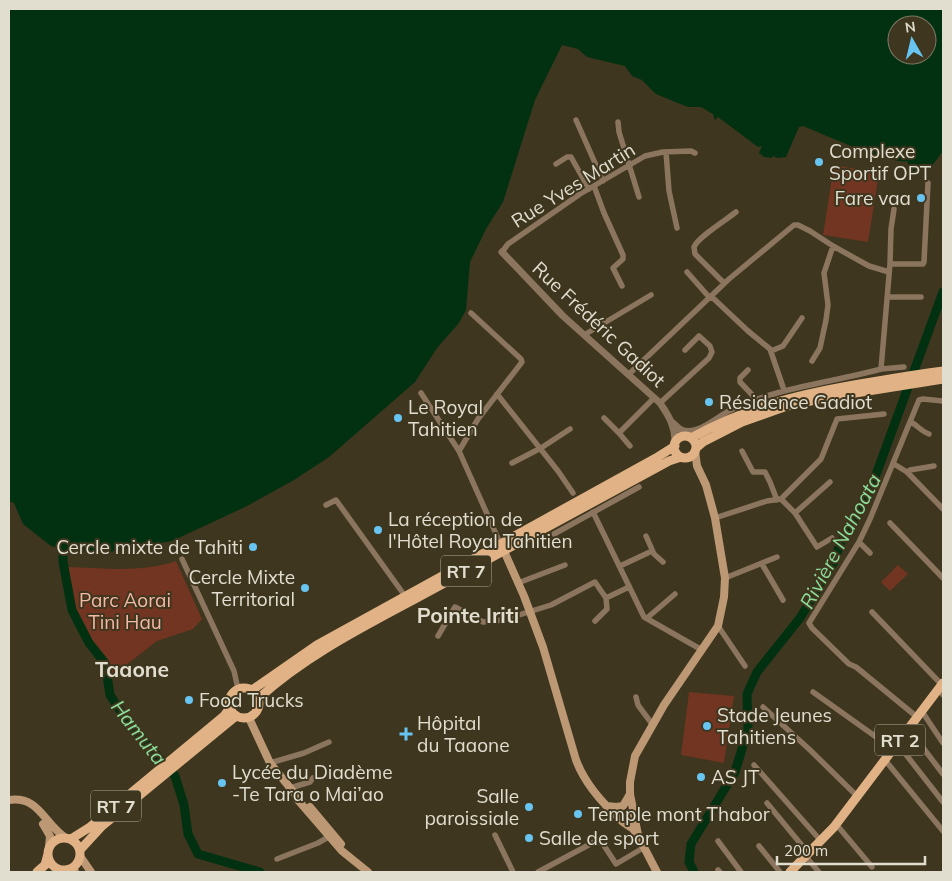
<svg xmlns="http://www.w3.org/2000/svg" width="952" height="881" font-family="Mulish,sans-serif">
<style>
.green{fill:#713521}
.water{fill:#013110;fill-rule:evenodd}
.lines{fill:none;stroke-linecap:round;stroke-linejoin:round}
.river{stroke:#013110;stroke-width:9}
.minor{stroke:#8c755f;stroke-width:5.5}
.tertiary{stroke:#8c755f;stroke-width:7}
.secondary{stroke:#bc9875;stroke-width:8}
.primary{stroke:#e0b285;stroke-width:9}
.poi-dot{fill:#68c4f0;stroke:#3e361e;stroke-width:2}
.labels{text-anchor:middle;dominant-baseline:central;stroke-width:4;stroke-linejoin:round;paint-order:stroke}
.shield{fill:#3e361e;stroke:#b0ab9a;stroke-width:1}
.shield-label{font-size:18px;font-weight:bold;fill:#e1ddcf}
.poi-label{font-size:19px;fill:#e1ddcf;stroke:#3e361e;text-anchor:start}
.street-label{font-size:19px;fill:#e1ddcf;stroke:#3e361e}
.park-label{font-size:19px;fill:#f4b8a5;stroke:#3e361e}
.water-label{font-size:20px;font-style:italic;fill:#8bde9a;stroke:#3e361e}
.quarter-label{font-size:21px;font-weight:bold;fill:#e1ddcf;stroke:#3e361e}
</style>
<rect width="100%" height="100%" fill="#3e361e"/>
<path class="green" d="M834,165l45,8 -11,69 -45,-7z
M176,561l26,58 -9,10 -36,12 -45,35 -41,-74 -3,-35c35,1 74,6 108,-6z
M898,565l10,9 -18,17 -9,-9z
M689,692l45,4 -10,67 -43,-8z"/>
<path class="water" d="M9,9h934v142l-12,16 -13,-1 -4,10 -6,-1v-14c-17,4 -85,-27 -105,-35l-4,1 -13,30 -8,1 -5,-2 -1,2 -8,-1 -5,-4 3,-7 -4,1 -40,-30 -3,3 -2,-6 -12,-7h-13l-32,-13 -14,-14 -10,-4 -7,-10 -38,-9 -9,-8 -16,-4 -27,55 -32,102 -17,27 -16,33 -4,48 -7,13 -22,25 -22,34 -86,75 -35,23 -49,27 -73,34 -69,12 -36,-3 -16,-4 -28,-22 -9,-21 -5,-2zM897,25h30v30h-30z"/>
<g class="lines">
<path class="river" d="M63,549v13l9,48 17,33 16,20 5,32 15,23 50,58 9,29 4,29 10,20 62,18
M694,872l-5,-10 2,-18 44,-72 13,-43 -1,-35 10,-22 43,-54 34,-56 6,-18 30,-53 73,-199"/>
<path class="minor" d="M576,120l27,61
M618,122l1,10 20,65
M666,152l3,39 8,37
M556,164l11,-7h4l18,32
M594,186l10,27 19,42v4l-10,9 9,18
M502,252l6,-8 72,-50 65,-38 18,-4 28,-1 4,2
M890,264h33l1,-2 4,-79
M687,272l22,25 5,2 34,32 22,18 13,38
M724,283l-29,-29 -1,-7c3,-9 32,-27 42,-35
M887,297h34
M584,335l67,-40
M771,351l12,-5 19,-28
M812,361l8,-13 6,-28 2,-15 -4,-32 9,-27
M881,369l23,-2
M748,370l-8,8v4l17,18
M629,374l100,-95 65,-54h4l12,6 23,15 36,20 20,6
M421,393l38,58 41,92
M497,394l61,77 15,22
M660,403l49,-45 3,-6 -2,-6 -11,-10 -14,14
M604,418l15,15 35,-35
M911,422c7,4 10,9 18,12
M681,429c15,8 35,-12 48,-18 48,-24 101,-28 152,-42l9,-105 1,-35 3,-20
M619,433l11,13
M459,451l19,-32 44,-57 -1,-3 -50,-46
M742,451l11,21h12l5,10 7,18
M512,463l29,-15 29,-19
M894,464l13,8 36,37
M907,472l3,-2 24,-4
M781,499l14,14 22,34 15,-9
M326,505l10,-5 69,96
M593,512l51,105 58,33
M795,513l35,-31
M715,518l52,-17 14,-2 40,-40 16,-40 47,-5
M890,523l53,55
M554,534l85,-47
M646,536l8,18 9,8
M859,542l11,11
M182,559l52,112 4,18
M762,564l21,36
M620,566l32,-15
M725,578l52,-21
M518,583l47,-18
M872,612l70,73
M647,618l28,-24
M595,621l12,-12 -1,-11 23,-11
M718,626l27,40
M438,636l17,-29 28,15 20,-2 48,-15 44,-23 11,16
M938,689l5,6
M813,692l80,57
M636,697l2,8 14,19
M763,707l47,43 48,47
M921,710l22,33
M917,717l-61,-50 -7,-3 -37,-36 -3,-5 50,-81 11,-23 49,-119 4,-1 20,2
M908,728l35,46
M897,743l46,59
M885,760l58,71
M270,763l34,-10 25,-11
M754,765l67,76
M290,788l20,-6 3,-4
M767,803l42,51
M836,824l36,43
M495,835l18,37
M718,841l23,31
M759,846l21,26
M806,857l13,15
M277,859l41,-16 14,-8
M718,870l2,2
M538,872l58,-31 7,3 13,20 27,-16"/>
<path class="tertiary" d="M502,252l61,64 97,87c9,13 16,25 15,41
M673,423l14,13"/>
<path class="secondary" d="M504,551l20,45 19,51 33,113c9,24 25,42 44,59 3,4 8,6 12,9 7,7 19,34 25,44
M249,718l21,45 25,31 2,5 45,52 26,21
M9,800c31,-4 34,23 57,38
M607,806l9,1 7,-1 7,-12
M310,807l31,37
M43,824l7,12 -1,11
M639,840l-9,-46v-12l5,-26 29,-51 54,-79 6,-29 1,-19 -10,-60 -9,-33 -9,-19 -2,-15
M80,856l11,16
M68,869l7,3"/>
<path class="primary" d="M674 447a11 11 0 1 1 22 0a11 11 0 1 1-22 0Z
M691,438c60,-33 113,-45 181,-56 23,-4 47,-8 71,-11
M696,448l7,-6 39,-20 45,-16 37,-8 119,-19
M229 703a15 15 0 1 1 30 0a15 15 0 1 1-30 0Z
M252,690l65,-45 339,-187 19,-12
M259,698c48,-44 110,-74 167,-105 81,-44 162,-88 243,-132l12,-4
M48 854a16 16 0 1 1 32 0a16 16 0 1 1-32 0Z
M71,839l19,-12 134,-111 6,-8
M80,850l22,-24 134,-110
M37,872l8,-7 3,-11
M790,872l44,-45 109,-144"/>
</g>
<g class="poi-dot">
<circle cx="819" cy="162" r="5"/>
<circle cx="921" cy="198" r="5"/>
<circle cx="709" cy="402" r="5"/>
<circle cx="398" cy="418" r="5"/>
<circle cx="378" cy="530" r="5"/>
<circle cx="253" cy="547" r="5"/>
<circle cx="305" cy="588" r="5"/>
<circle cx="189" cy="700" r="5"/>
<circle cx="707" cy="726" r="5"/>
<path d="M403.5 726.5h5v5h5v5h-5v5h-5v-5h-5v-5h5z"/>
<circle cx="701" cy="777" r="5"/>
<circle cx="222" cy="783" r="5"/>
<circle cx="529" cy="807" r="5"/>
<circle cx="578" cy="814" r="5"/>
<circle cx="529" cy="838" r="5"/>
</g>
<g class="labels">
<g class="shield">
<rect x="441" y="555.5" width="50" height="31" rx="4"/>
<rect x="875" y="724.5" width="50" height="31" rx="4"/>
<rect x="91" y="790.5" width="50" height="31" rx="4"/>
</g>
<g class="shield-label">
<text x="466" y="571">RT 7</text>
<text x="900" y="740">RT 2</text>
<text x="116" y="806">RT 7</text>
</g>
<g class="poi-label">
<text x="829" y="151">Complexe<tspan x="829" dy="22">Sportif OPT</tspan></text>
<text x="911" y="198" text-anchor="end">Fare vaa</text>
<text x="719" y="402">Résidence Gadiot</text>
<text x="408" y="407">Le Royal<tspan x="408" dy="22">Tahitien</tspan></text>
<text x="388" y="519">La réception de<tspan x="388" dy="22">l'Hôtel Royal Tahitien</tspan></text>
<text x="243" y="547" text-anchor="end">Cercle mixte de Tahiti</text>
<text x="295" y="577" text-anchor="end">Cercle Mixte<tspan x="295" dy="22">Territorial</tspan></text>
<text x="199" y="700">Food Trucks</text>
<text x="717" y="715">Stade Jeunes<tspan x="717" dy="22">Tahitiens</tspan></text>
<text x="417" y="723">Hôpital<tspan x="417" dy="22">du Taaone</tspan></text>
<text x="232" y="772">Lycée du Diadème<tspan x="232" dy="22">-Te Tara o Mai’ao</tspan></text>
<text x="711" y="777">AS JT</text>
<text x="519" y="796" text-anchor="end">Salle<tspan x="519" dy="22">paroissiale</tspan></text>
<text x="588" y="814">Temple mont Thabor</text>
<text x="539" y="838">Salle de sport</text>
</g>
<g class="street-label">
<text transform="translate(573 185) rotate(-32)">Rue Yves Martin</text>
<text transform="translate(599 324) rotate(43)">Rue Frédéric Gadiot</text>
</g>
<g class="park-label">
<text x="125" y="600">Parc Aorai<tspan x="125" dy="22">Tini Hau</tspan></text>
</g>
<g class="water-label">
<text transform="translate(840 541) rotate(-62)">Rivière Nahoata</text>
<text transform="translate(139 732) rotate(52)">Hamuta</text>
</g>
<g class="quarter-label">
<text x="468" y="615">Pointe Iriti</text>
<text x="132" y="669">Taaone</text>
</g>
</g>
<rect width="952" height="881" fill="none" stroke="#e1ddcf" stroke-width="20"/>
<g transform="translate(912 40) rotate(352)"><circle r="24" fill="#3e361e" stroke="#7f7965"/>
<path d="M0-4L9 19L0 12L-9 19Z" fill="#68c4f0"/>
<text y="-8" font-size="14" font-weight="bold" text-anchor="middle" fill="#e1ddcf">N</text>
</g>
<path d="M777 856v8h148v-8" fill="none" stroke="#e1ddcf" stroke-width="2.5"/>
<text x="784" y="856" font-size="15" fill="#e1ddcf" stroke="#3e361e" stroke-width="4" paint-order="stroke">200 m</text>
</svg>
